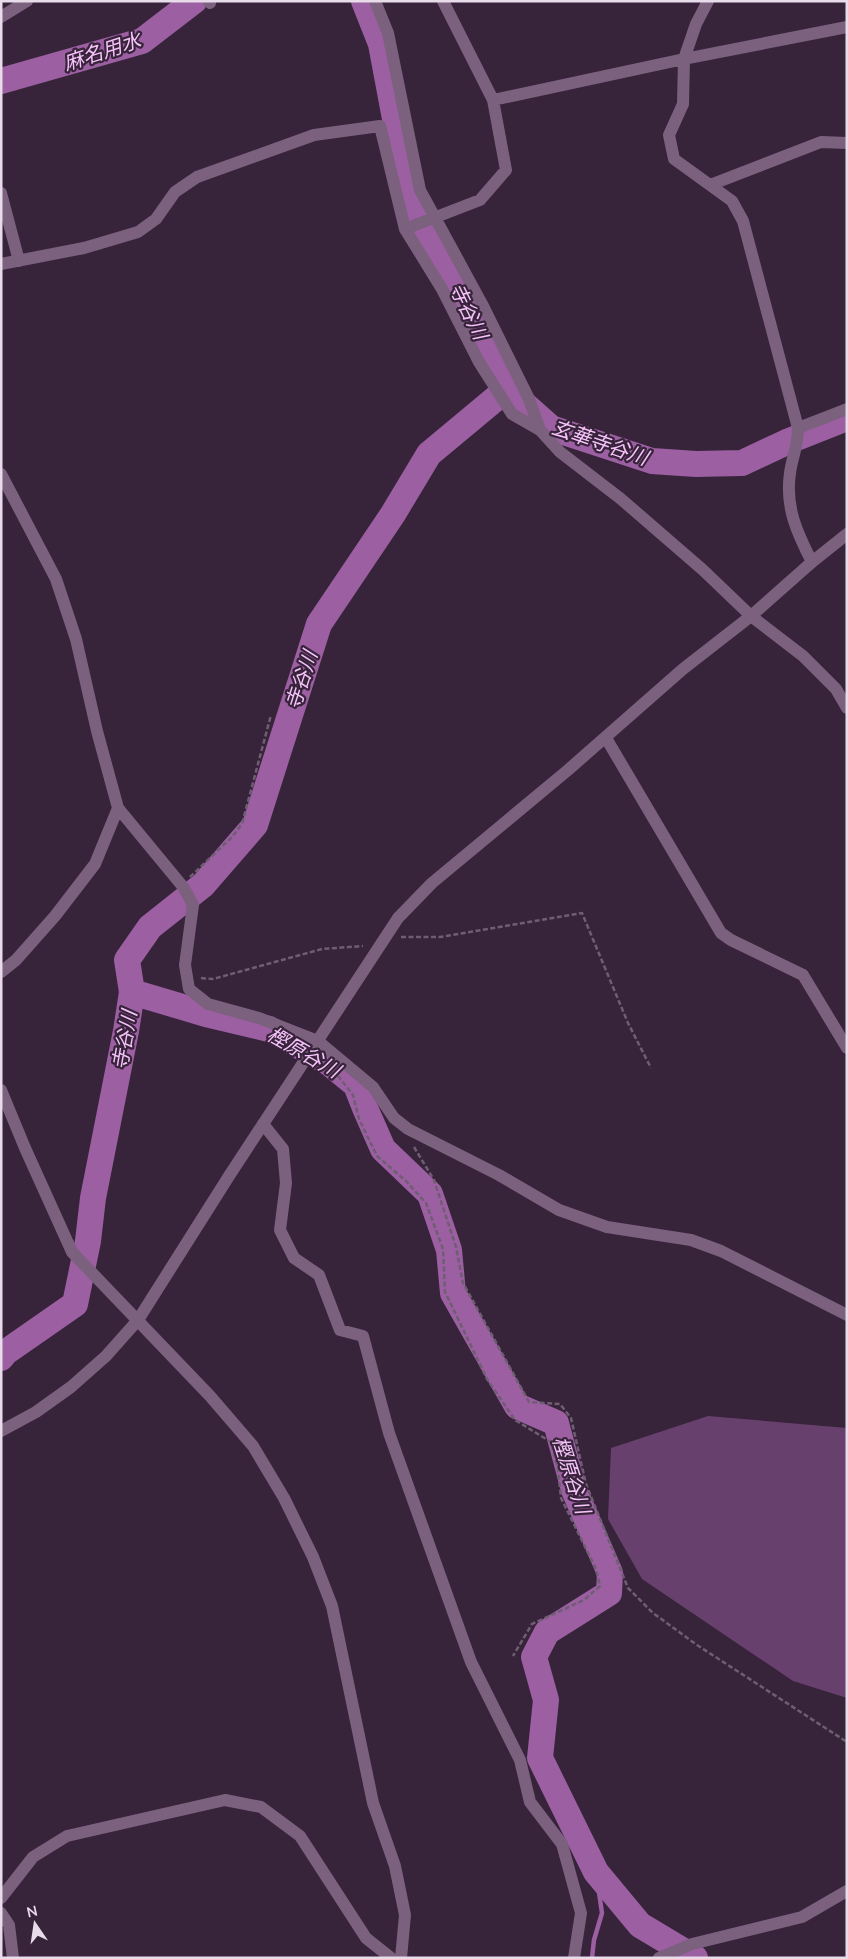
<svg xmlns="http://www.w3.org/2000/svg" width="848" height="1959" font-family="Mulish,'Noto Sans JP',sans-serif">
<style>
.green{fill:#68406d}
.lines{fill:none;stroke-linecap:round;stroke-linejoin:round}
.stream{stroke:#9b5fa2;stroke-width:4.5}
.river{stroke:#9b5fa2;stroke-width:26}
.path{stroke:#6f5e72;stroke-width:2.5;stroke-dasharray:5 2.5;stroke-linecap:butt}
.minor{stroke:#7b617d;stroke-width:12}
.tertiary{stroke:#7b617d;stroke-width:12}
.labels{text-anchor:middle;dominant-baseline:central;stroke-width:4.5;stroke-linejoin:round;paint-order:stroke}
.water-label{font-size:20px;font-style:italic;fill:#f6c4fb;stroke:#37233a}
</style>
<rect width="100%" height="100%" fill="#37233a"/>
<path class="green" d="M708,1416l139,12v270l-54,-17 -151,-102 -34,-60 3,-71z"/>
<g class="lines">
<path class="stream" d="M592,1958l2,-18 8,-27 -6,-41"/>
<path class="river" d="M364,1l17,43 30,160 51,88 45,97 44,39 101,33 44,3 46,-1 47,-22 58,-23
M1,81l141,-40 52,-40
M132,992l74,22 63,15 60,34 27,22 9,23 18,41 47,45 19,56 4,43 64,113 39,17 18,67 36,83 -1,20 -62,39 -13,25 12,43 -6,58 56,114 44,53 55,33
M1,1358l5,-6 69,-48 13,-63 5,-43 33,-167 6,-39 -5,-32 23,-33 53,-42 52,-60 64,-201 74,-110 36,-60 78,-65"/>
<path class="path" d="M190,877l42,-40 10,-13 29,-109
M401,937h39l142,-24 46,110 23,45
M201,978l12,1 109,-30 41,-3
M318,1065l21,12 14,18 6,24 18,37 29,25 20,22 17,46 2,43 42,87 28,41 36,22 7,27 3,29 35,71 4,17 -16,14 -52,24 -19,32
M414,1147l20,33 22,67 7,36 66,119 31,2 11,14 15,66 42,104 25,25 44,32 150,97"/>
<path class="minor" d="M209,1l1,2
M375,1l13,32 32,157 62,114 47,95 11,31
M443,1l50,99
M708,1l-12,23 -12,35 -1,45 -14,31 5,24 58,42 11,20 55,207c0,19 -6,29 -8,45 -5,34 7,60 22,89
M1,17l26,-16
M710,185l111,-43 26,1
M1,193l18,68
M405,229l75,-29 26,-30 -13,-70 191,-41 163,-32
M1,264l83,-16 54,-16 18,-13 19,-27 22,-15 117,-42 66,-9 25,103 37,60 37,73 33,52 28,16 20,22 61,47 82,71 48,46 52,40 33,33 11,19
M798,428l49,-19
M1,474l55,105 20,60 21,92 21,77 66,80 9,17 -8,60 4,24 19,15 51,14 59,23 55,46 21,31 14,11 91,46 60,35 48,17 84,13 30,11 126,64
M606,738l115,195 10,7 72,35 44,73
M1,972l15,-12 39,-44 40,-52 23,-56
M1,1090l24,58 47,104 138,144 43,50 31,52 29,59 19,49 41,197 22,63 10,49 -4,43
M263,1124l20,25 3,34 -6,47 14,28 25,17 21,55 23,6 26,97 82,229 49,98 10,42 32,42 19,69 -7,45
M1,1898l32,-41 34,-21 158,-36 36,7 39,29 66,102 25,20
M1,1913l8,12 4,33
M659,1958l33,-14 110,-27 45,-26"/>
<path class="tertiary" d="M1,1431l35,-19 35,-25 35,-31 32,-36 91,-144 169,-258 34,-35 136,-113 115,-101 68,-53 61,-54 35,-28"/>
</g>
<g class="labels">
<g class="water-label">
<text transform="translate(102 51) rotate(-18)">麻名用水</text>
<text transform="translate(469 311) rotate(64)">寺谷川</text>
<text transform="translate(600 442) rotate(19)">玄華寺谷川</text>
<text transform="translate(301 680) rotate(-72)">寺谷川</text>
<text transform="translate(124 1040) rotate(-80)">寺谷川</text>
<text transform="translate(304 1052) rotate(30)">樫原谷川</text>
<text transform="translate(572 1475) rotate(72)">樫原谷川</text>
</g>
</g>
<rect width="848" height="1959" fill="none" stroke="#e9dcea" stroke-width="5"/>
<g transform="translate(35 1924) rotate(347)" stroke="#37233a" stroke-width="4" paint-order="stroke">
<path d="M0-4L9 19L0 12L-9 19Z" fill="#e9dcea"/>
<text y="-8" font-size="14" font-weight="bold" text-anchor="middle" fill="#e9dcea">N</text>
</g>
</svg>
